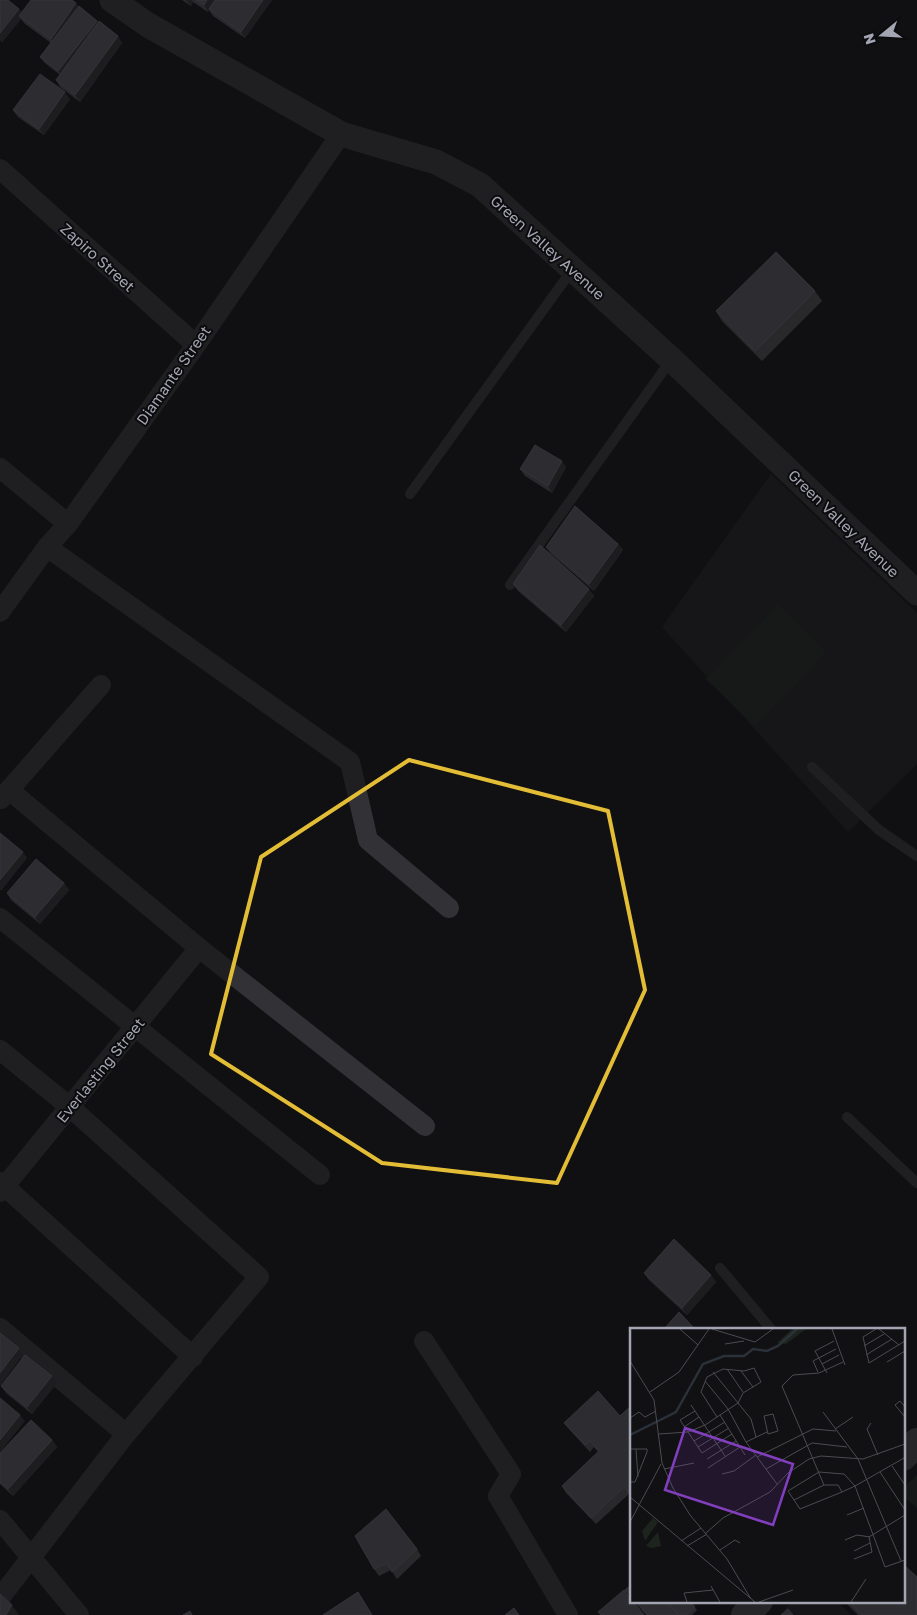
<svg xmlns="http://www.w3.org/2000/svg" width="917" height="1615" font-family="'Golos Text',sans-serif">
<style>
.built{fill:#1d1d1f}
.grass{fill:url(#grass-tufts)}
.green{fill:#1d241e}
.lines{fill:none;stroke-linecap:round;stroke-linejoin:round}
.service{stroke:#323236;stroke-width:10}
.minor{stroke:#323236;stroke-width:20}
.tertiary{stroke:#323236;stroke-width:25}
.secondary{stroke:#404146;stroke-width:28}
.wall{fill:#47474d}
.shaded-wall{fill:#2d2d31}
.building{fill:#515158;stroke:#5e5e66}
.marked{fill:none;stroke:#e4bd36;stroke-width:4;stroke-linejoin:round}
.labels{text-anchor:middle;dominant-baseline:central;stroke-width:4;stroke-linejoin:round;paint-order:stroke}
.street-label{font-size:15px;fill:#a3a5b2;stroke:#0c0b0d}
.inset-river{fill:none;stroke:#2b3139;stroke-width:2.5}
.inset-road{fill:none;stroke:#4b4c52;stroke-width:1}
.view{fill:#813ebd;fill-opacity:0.15;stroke:#813ebd;stroke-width:2.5}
.inset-edge{fill:none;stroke:#a3a5b2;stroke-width:2.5}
</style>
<defs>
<pattern id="grass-tufts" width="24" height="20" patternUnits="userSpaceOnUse" patternTransform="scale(1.25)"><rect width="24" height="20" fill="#1d241e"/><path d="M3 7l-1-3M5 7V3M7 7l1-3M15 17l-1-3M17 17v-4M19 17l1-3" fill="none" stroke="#3b413c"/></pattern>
</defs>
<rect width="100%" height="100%" fill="#111012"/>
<path class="built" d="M771,474l146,139v151l-69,68 -186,-205z
M792,1601h45l14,14h-71z"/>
<path class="grass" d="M917,1475v33l-14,-12v-7z"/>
<path class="green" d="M778,604l49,48 -72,75 -49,-48z"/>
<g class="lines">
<path class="service" d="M410,494l162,-224
M510,585l161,-225
M812,767l67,63 38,26
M847,1117l70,66
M720,1268l51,61"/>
<path class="minor" d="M0,169l196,176
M0,468l68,56
M47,547l303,215 18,78 81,68
M0,612l47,-65 21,-23 128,-179 145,-211
M9,790l190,158 226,178
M1,799l100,-114
M0,918l320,257
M0,1050l70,57 189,170 -133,157 -126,164
M0,1182l193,175
M0,1192l199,-244
M0,1328l126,106
M424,1341l87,133 -13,22 70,119
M0,1520l79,95"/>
<path class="tertiary" d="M112,0l36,25 193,109 95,28 44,23 191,174 246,234"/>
<path class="secondary" d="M903,1457l14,-15
M745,1615l14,-14"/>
</g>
<path class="wall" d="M0,0l19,9 3,4 57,-6 43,36 -42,59 -20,-15 -4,-7 4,-5 -15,-12 -5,-6 11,-14 -27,-20 -3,-4 -19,23 -2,-2z
M182,0h90l-27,38 -32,-22 -4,-6 -1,2 -15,-10 -2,4z
M70,99l-26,36 -26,-18 -5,-7z
M815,291l7,10 -60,60 -40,-40 -6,-10z
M566,467l-14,26 -27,-17 -5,-7z
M618,544l5,6 -29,41 -43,-37 -5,-7z
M513,584l76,5 5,7 -28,36 -48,-41z
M64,883l5,7 -29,34 -29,-24 -4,-7z
M644,1273l67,2 5,7 -29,33 -38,-35z
M52,1376l5,7 -25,31 -26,-21 -5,-7z
M631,1406v90l-2,-2 -33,30 -30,-31 -4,-7 36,-34 -4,-5 -4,5 -21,-23 -5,-6 56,-7z
M52,1440l5,7 -44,49 -13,-12v-30z
M417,1549l4,7 -24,23 -6,-9 -12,6 -5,-7z
M634,1601h56l7,9 -5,5h-46z
M844,1601h59l14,14h-59z"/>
<path class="shaded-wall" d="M186,0h6l1,2 -2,4z
M207,0h9l-8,12 -4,-7z
M263,0h9l-27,38 -4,-6z
M76,3l5,7 -25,36 -5,-7z
M19,9l5,6 -5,1 2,3 -19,23 -2,-3v-6z
M97,21l5,6 -39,50 -5,-6z
M118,36l4,7 -42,59 -5,-7z
M65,92l5,7 -26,36 -5,-6z
M562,461l4,6 -14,26 -4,-7z
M618,544l5,6 -29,41 -5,-7z
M589,589l5,7 -28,36 -5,-7z
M23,852l4,6 -26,33 -1,-2v-9z
M64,883l5,7 -29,34 -5,-7z
M711,1275l5,7 -29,33 -5,-7z
M19,1348l4,7 -23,31v-13z
M52,1376l5,7 -25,31 -5,-7z
M20,1415l5,6 -25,31v-12z
M52,1440l5,7 -44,49 -5,-7z
M12,1605l7,10h-13z"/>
<path class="building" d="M0,0h8l11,9 -19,24z
M31,0h41l4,3 -25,36 -32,-23z
M196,0h11l-3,5z
M215,0h48l-22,32 -32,-23z
M79,6l18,15 -39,50 -18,-14z
M99,21l19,15 -43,59 -19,-15z
M40,74l25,18 -26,37 -26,-19z
M776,252l39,39 -60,60 -39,-40z
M535,445l27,16 -14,25 -28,-17z
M575,506l43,38 -29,40 -43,-37z
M540,545l49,44 -28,36 -48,-41z
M0,833l23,19 -23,28z
M36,859l28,24 -29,34 -28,-24z
M674,1239l37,36 -29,33 -38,-35z
M679,1312l16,17h-31z
M0,1333l19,15 -19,25z
M25,1355l27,21 -25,31 -26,-21z
M598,1391l22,25 11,-10v88l-7,-7 -33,31 -29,-32 37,-35 -9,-10 -5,4 -21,-22z
M0,1398l20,17 -20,25z
M31,1420l21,20 -44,49 -8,-7v-29z
M386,1509l31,40 -25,23 -5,-9 -13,6 -19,-33z
M903,1564l14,13v38h-55l-14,-14h55z
M631,1585v11l-6,-6z
M624,1590l7,9v2h2l11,14h-43l-3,-3z
M358,1592l14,23h-49z
M0,1594l12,11 -6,10h-6z
M635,1601h31l13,14h-31z
M666,1601h24l5,6 -9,8h-7z
M514,1608l5,7h-14z
M788,1609l5,6h-12z
M190,1611l2,4h-9z"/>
<path d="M0 0H917V1615H0ZM409,760l199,51 37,179 -88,193 -175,-20 -171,-109 50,-197z" fill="#111012" fill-opacity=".55" fill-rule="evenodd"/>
<path class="marked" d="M409,760l199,51 37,179 -88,193 -175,-20 -171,-109 50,-197z"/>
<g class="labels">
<g class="street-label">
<text transform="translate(548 247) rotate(42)">Green Valley Avenue</text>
<text transform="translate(98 257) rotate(42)">Zapiro Street</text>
<text transform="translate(173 375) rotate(-55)">Diamante Street</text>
<text transform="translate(844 523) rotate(44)">Green Valley Avenue</text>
<text transform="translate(100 1070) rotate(-51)">Everlasting Street</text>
</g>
</g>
<g transform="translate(630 1328)">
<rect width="275" height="275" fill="#111012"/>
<path d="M162,1h14l-20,15 -9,-1zM23,190l5,4 -13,19 -3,-10zM28,204l3,14 -9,2 -6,-2z" fill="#1d241e"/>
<path class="inset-river" d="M0,107l46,-23 27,-48 21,-8h20l9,-7 14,2 11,-5 19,-17"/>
<path class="inset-road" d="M50,1l18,16M82,1l43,13 18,-13M202,1l13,36M246,1l-13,8 6,26 36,-22M249,1l20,16M95,16l19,-3M234,18l20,-12M236,27l26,-16M0,33l24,39 8,63 11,25 17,27 37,44 24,40M257,34l18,-11M192,36l17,-9M97,41l16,23M111,43l12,16M83,44l38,47 5,18M188,44l-5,-11 23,-12M197,45l-12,-22 19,-10M75,53l23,28 18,33 31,42M20,64l29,-20 30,-43M61,77l34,51M275,79l-5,-6 -5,4 10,12M65,83l-15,9 22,33 30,-19M193,84l35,47 43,102M143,86l5,17 -10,3 -4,-18zM90,87l25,40M0,90l9,-6 6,5 11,-6M241,95l-4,6 11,26M54,99l15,-10M205,101l18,-12M29,106l29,-2 17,-7 33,-22 5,-10 18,-11 -7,-14 -10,3 -21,-2 -16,8 -6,15 16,25M64,113l31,-19M116,114l21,-10M68,119l31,-19M0,121h17v3l-12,30h-5M6,121l2,28M127,129l56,-28 23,2M77,131l29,-18M275,131l-1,-1 -49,28 -13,6 -42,17 -12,-18 31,-19 25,2 11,12 30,81 20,-7M262,138l13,19M78,140l32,-21M34,141l30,-6M136,141l46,-26 35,4M250,144l25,38M92,146l12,-3 22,-16M194,157l-42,-99 11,-11 26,-2 24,-11M0,169l125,105M164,172l30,-15h14l4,7M217,187l17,-7M0,194l31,-58M76,205l17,-15 47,-26 18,-19 21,-14 12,-3 42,3 42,-15M215,212l12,-5 13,2M51,213l20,-13M57,218l20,-12M90,222l15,-10 5,3M224,223l16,-8M224,231l18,-7 -3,-15 36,-22M81,258l9,16M57,274l-3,-9 29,-3M129,274l34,-12M221,274l15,-23"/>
<path class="view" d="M55,100l108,36 -20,61 -108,-35z"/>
<rect width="275" height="275" class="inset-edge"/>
</g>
<g transform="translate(882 35) rotate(252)" stroke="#0c0b0d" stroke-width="4" paint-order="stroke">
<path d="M0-4L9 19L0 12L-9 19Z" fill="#a3a5b2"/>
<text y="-8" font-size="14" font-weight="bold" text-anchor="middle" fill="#a3a5b2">N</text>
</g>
</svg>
